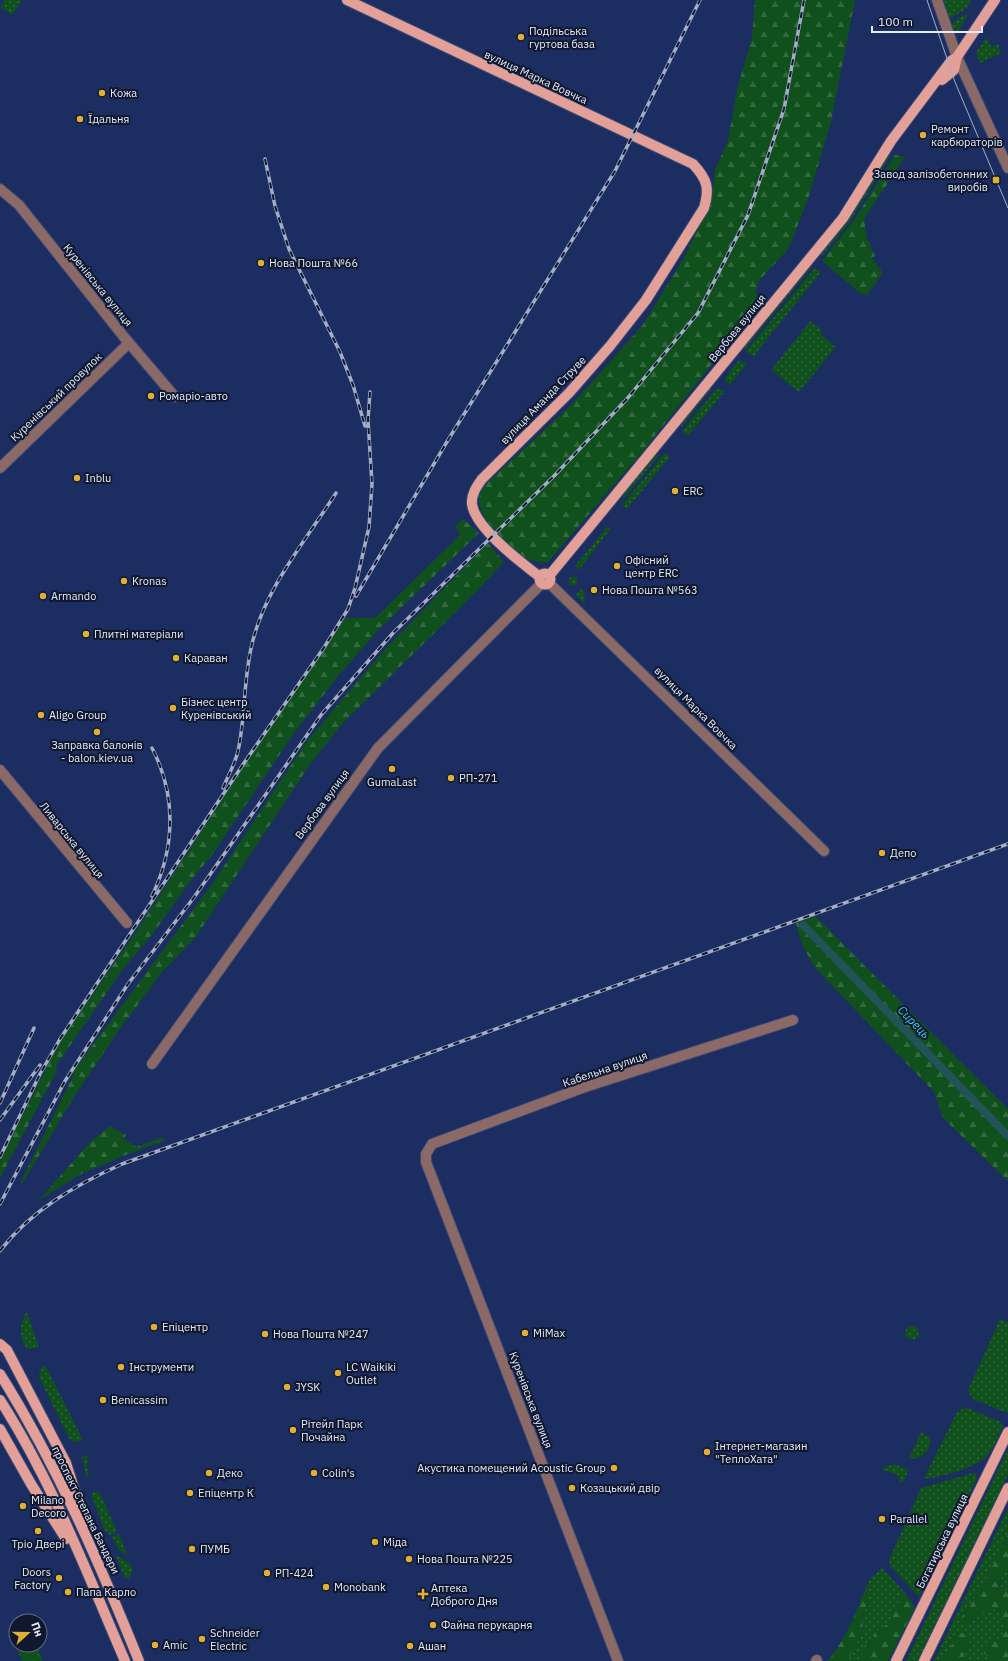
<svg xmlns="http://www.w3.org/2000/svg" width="1008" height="1661" font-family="'IBM Plex Sans',sans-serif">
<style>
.grass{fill:url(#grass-dots)}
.forest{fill:url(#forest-firs)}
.park{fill:url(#park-tufts)}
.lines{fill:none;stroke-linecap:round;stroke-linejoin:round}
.canal{stroke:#225359;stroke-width:8}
.minor-casing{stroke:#374876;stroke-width:12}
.major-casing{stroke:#374876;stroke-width:12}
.minor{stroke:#8a6966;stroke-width:10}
.major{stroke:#e2a098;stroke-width:10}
.tram{stroke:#a3adc7;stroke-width:1}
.rail-casing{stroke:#a3adc7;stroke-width:3.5}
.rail{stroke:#0f182f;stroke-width:2;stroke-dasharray:6;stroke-linecap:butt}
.poi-dot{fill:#e0b034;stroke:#0f182f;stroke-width:1.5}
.labels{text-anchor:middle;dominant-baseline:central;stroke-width:4;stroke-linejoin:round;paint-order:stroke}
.poi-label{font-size:11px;fill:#e6ecf9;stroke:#0f182f;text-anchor:start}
.street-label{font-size:11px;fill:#e6ecf9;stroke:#0f182f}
.water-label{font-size:12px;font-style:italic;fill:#2ed7e9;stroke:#0f182f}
</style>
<defs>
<pattern id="grass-dots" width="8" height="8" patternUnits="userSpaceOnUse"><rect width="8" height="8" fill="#0f501c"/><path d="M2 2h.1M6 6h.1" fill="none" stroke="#32693e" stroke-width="1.8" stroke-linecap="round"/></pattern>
<pattern id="forest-firs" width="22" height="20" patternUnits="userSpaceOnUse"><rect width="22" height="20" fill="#0f501c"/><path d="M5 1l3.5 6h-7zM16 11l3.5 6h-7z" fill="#32693e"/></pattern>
<pattern id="park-tufts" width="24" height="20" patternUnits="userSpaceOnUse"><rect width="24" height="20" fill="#0f501c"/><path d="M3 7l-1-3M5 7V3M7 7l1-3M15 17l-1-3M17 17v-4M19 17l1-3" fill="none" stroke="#32693e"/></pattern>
</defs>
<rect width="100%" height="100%" fill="#1b2d61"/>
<path class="grass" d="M5,0h17l-10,15 -12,-8z
M941,0h30l-4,8 -19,12z
M969,14l-14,22 -5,-11 12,-9z
M987,37l4,10 7,-3 3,9 -21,10 -4,-11z
M887,155h4l-42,68 -28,34 1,-7z
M812,267l-68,83v-5l63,-76z
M815,268l6,4 -68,85 -7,-6z
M810,321l12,9 -1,5 15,12 -37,45 -28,-22z
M739,360l8,4 -17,21 -6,-6z
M712,388l-31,40 1,-7 25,-31z
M717,388l8,3 -37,45 -6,-5z
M661,453l-39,48 2,-7 31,-38z
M665,453l5,4 -43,52 -5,-4z
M607,527l4,1 -32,42 -4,-4z
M568.5 581a4.5 4.5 0 1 1 9 0a4.5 4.5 0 1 1-9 0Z
M581,589l3,2 1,13 -10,-9z
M27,1312l12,35 -10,2 -4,-3c-6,-8 -5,-26 2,-34z
M1000,1319l7,3 1,-2v93l-34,-13 -4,-5 -2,-5z
M905 1333a7 7 0 1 1 14 0a7 7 0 1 1-14 0Z
M45,1365l38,75c-9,3 -12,2 -16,-6l-28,-57 1,-8z
M965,1407l36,15 2,5c-5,9 -9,22 -17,30 -12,11 -44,20 -60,22l-1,-3 32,-64z
M921,1432l8,5c5,12 -8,24 -20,21z
M1008,1449v26l-90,186h-12z
M82,1455l6,1 -1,9 2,11 -3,1z
M894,1464l15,6 -6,12h-4v-6l-18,-7z
M973,1473h2l2,5 -58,119 -29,-31 -1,-6 32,-72z
M93,1492h5l3,3 16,37 -7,3 -5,-4 -14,-36z
M1008,1508v26l-28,58c-11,9 -7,15 -18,24l9,6 17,-12 9,-1c8,8 11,23 1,30 -5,3 -11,3 -15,5v8l5,6 -1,3h-25l8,-19 -13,-6 -8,14 -8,11h-7z
M119,1534l9,23 -10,-8 -6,-12z
M115,1554l14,9 4,8 -4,7h-4z
M1008,1564v25l-6,3 -2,-1 1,-14z
M882,1568l24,26 -5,3 -12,27 -15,9 -1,8c-10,6 -9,9 -14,20h-12l16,-29 -1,-16 5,-10v-13l-3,-1 6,-13z"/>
<path class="forest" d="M755,0h100l-24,122 -22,74 -20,52 -31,34 -2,11 3,12 -116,146 -95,111c-10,1 -20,-2 -29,-7 -14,-10 -42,-39 -40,-57 1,-7 5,-11 9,-16l83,-77 71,-79 42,-68 28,-59 3,-30 13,-28 9,-52 15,-51z
M895,155l10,2 -41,62 3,19 8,18 -3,2 11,15 -16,22 -6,-1 -39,-33 34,-44z
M463,519l16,14 -100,96 -41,47 -44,57 -82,122 -20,24 -38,53 -31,37 -67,97 1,5 -57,107v-17l51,-103 13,-23 69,-99 112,-172 100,-146h30l86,-84 -6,-7z
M488,543l16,19 -26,28 -134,132 -33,41 -116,175 -32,33 -44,59 -45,67 -52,87 -2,-1 54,-109 -2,-1 140,-189 95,-143 78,-92z
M815,916l193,193v72l-65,-63 -9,-26 -116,-121c-11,-15 -18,-29 -22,-48z
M110,1126l16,9 -2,4 12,8 27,-10 3,3 -43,16 -44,19 -41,26 53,-60z
M1008,1534c0,9 0,20 0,29 -2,9 -14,21 -6,29l6,-3v72h-21l1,-3 -5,-6v-8c4,-2 10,-2 15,-5 10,-7 7,-22 -1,-30l-9,1 -20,13h-5l-1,-7c11,-9 7,-15 18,-24z
M864,1592l5,4v5l-7,15 1,16 -16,29h-20c16,-17 29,-48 37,-69z
M906,1594l9,14 -27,53h-29l6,-16 7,-2 3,-12 14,-7 12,-27z
M962,1633l5,2 3,7 -8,19h-21l8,-11 8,-15z"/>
<path class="park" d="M31,1645h5l7,16h-21l-4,-10z"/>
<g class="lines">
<path class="canal" d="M803,925l205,211"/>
<defs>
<path id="minor" d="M937,0l20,57 51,111
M0,189l19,16 105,132 51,60
M0,468l129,-125
M549,583l275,268
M0,770l127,153
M152,1064l226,-316 163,-164
M618,1661l-192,-499v-8l6,-10 153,-57 208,-67
M816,1661l1,-1"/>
<path id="major" d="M347,0l346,164c14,15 17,24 11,44l-58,92 -36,46 -41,47 -87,86c-5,7 -11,15 -10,25 3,24 50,59 68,73
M942,80l12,-10 3,-13 38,-57
M539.5 579a5.5 5.5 0 1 1 11 0a5.5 5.5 0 1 1-11 0Z
M549,576l294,-358 48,-77 60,-80 6,-4
M0,1344l7,6 59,113 19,60
M0,1374c57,91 99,188 139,287
M0,1400c52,81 87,173 125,261
M0,1429l31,55 35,55
M896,1661l112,-229
M924,1661l84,-173"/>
</defs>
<use href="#minor" class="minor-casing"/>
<use href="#major" class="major-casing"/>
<use href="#minor" class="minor"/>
<use href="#major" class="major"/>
<path class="tram" d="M927,0l28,82 53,126"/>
<defs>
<path id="rail" d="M265,159l10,47 14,43 51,103 13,33 12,41
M356,596l92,-156 167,-269 85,-171
M223,788c5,-12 12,-24 15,-37 8,-36 5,-75 15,-111 14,-54 53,-100 83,-147
M152,896c23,-48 25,-100 0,-148
M0,1103l34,-75
M0,1120l40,-55
M0,1157l40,-83 20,-35 184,-276 81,-117 23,-37 7,-21 14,-61 3,-43 -4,-64 2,-28
M0,1204l65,-123 63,-97 67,-88 126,-181 72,-82 161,-157 72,-76 72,-87 50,-98 36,-106 20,-109
M0,1251c31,-41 76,-66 122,-87l886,-320"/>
</defs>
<use href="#rail" class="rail-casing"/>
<use href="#rail" class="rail"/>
</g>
<g class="poi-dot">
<circle cx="521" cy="37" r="4"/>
<circle cx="102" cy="93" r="4"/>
<circle cx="80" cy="119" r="4"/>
<circle cx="923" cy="135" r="4"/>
<rect x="992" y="176" width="8" height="8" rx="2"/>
<circle cx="261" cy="263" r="4"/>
<circle cx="151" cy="396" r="4"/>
<circle cx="77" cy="478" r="4"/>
<circle cx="675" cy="491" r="4"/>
<circle cx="617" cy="566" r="4"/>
<circle cx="124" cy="581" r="4"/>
<circle cx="594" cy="590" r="4"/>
<circle cx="43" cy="596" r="4"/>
<circle cx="86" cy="634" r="4"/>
<circle cx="176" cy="658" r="4"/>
<circle cx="173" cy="708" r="4"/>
<circle cx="41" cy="715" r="4"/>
<circle cx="97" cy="732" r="4"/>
<circle cx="392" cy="769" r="4"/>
<circle cx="451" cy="778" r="4"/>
<circle cx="882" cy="853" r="4"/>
<circle cx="154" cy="1327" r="4"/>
<circle cx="525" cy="1333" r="4"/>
<circle cx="265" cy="1334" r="4"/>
<circle cx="121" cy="1367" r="4"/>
<circle cx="338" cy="1373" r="4"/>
<circle cx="287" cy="1387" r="4"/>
<circle cx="103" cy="1400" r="4"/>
<circle cx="293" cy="1430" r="4"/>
<circle cx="707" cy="1452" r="4"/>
<circle cx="614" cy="1468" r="4"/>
<circle cx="209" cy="1473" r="4"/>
<circle cx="314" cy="1473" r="4"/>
<circle cx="572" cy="1488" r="4"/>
<circle cx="190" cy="1493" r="4"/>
<circle cx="23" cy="1506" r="4"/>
<circle cx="882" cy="1519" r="4"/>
<circle cx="38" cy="1531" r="4"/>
<circle cx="375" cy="1542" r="4"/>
<circle cx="192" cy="1549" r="4"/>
<circle cx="409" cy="1559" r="4"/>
<circle cx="267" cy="1573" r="4"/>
<circle cx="59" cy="1578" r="4"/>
<circle cx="326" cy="1587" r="4"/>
<circle cx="68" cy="1592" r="4"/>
<path d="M421 1588h4v4h4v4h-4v4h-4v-4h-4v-4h4z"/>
<circle cx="433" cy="1625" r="4"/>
<circle cx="202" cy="1639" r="4"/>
<circle cx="155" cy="1645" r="4"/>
<circle cx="410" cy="1646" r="4"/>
</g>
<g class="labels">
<g class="poi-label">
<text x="529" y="31">Подільська<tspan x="529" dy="13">гуртова база</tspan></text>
<text x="110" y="93">Кожа</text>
<text x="88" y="119">Їдальня</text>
<text x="931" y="129">Ремонт<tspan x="931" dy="13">карбюраторів</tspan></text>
<text x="988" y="174" text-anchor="end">Завод залізобетонних<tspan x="988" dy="13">виробів</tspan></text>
<text x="269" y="263">Нова Пошта №66</text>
<text x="159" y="396">Ромаріо-авто</text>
<text x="85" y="478">Inblu</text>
<text x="683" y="491">ERC</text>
<text x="625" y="560">Офісний<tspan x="625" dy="13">центр ERC</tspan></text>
<text x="132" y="581">Kronas</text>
<text x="602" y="590">Нова Пошта №563</text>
<text x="51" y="596">Armando</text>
<text x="94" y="634">Плитні матеріали</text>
<text x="184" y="658">Караван</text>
<text x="181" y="702">Бізнес центр<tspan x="181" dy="13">Куренівський</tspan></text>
<text x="49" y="715">Aligo Group</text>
<text x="97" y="745" text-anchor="middle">Заправка балонів<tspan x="97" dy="13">- balon.kiev.ua</tspan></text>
<text x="459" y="778">РП-271</text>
<text x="392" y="782" text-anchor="middle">GumaLast</text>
<text x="890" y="853">Депо</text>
<text x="162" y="1327">Епіцентр</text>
<text x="533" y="1333">MiMax</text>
<text x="273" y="1334">Нова Пошта №247</text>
<text x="129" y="1367">Інструменти</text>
<text x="346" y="1367">LC Waikiki<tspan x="346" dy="13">Outlet</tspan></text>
<text x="295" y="1387">JYSK</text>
<text x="111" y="1400">Benicassim</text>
<text x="301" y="1424">Рітейл Парк<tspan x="301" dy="13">Почайна</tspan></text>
<text x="715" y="1446">Інтернет-магазин<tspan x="715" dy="13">"ТеплоХата"</tspan></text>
<text x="606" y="1468" text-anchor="end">Акустика помещений Acoustic Group</text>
<text x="217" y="1473">Деко</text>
<text x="322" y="1473">Colin's</text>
<text x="580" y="1488">Козацький двір</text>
<text x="198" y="1493">Епіцентр К</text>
<text x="31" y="1500">Milano<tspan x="31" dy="13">Decoro</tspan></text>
<text x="890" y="1519">Parallel</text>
<text x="383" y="1542">Міда</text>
<text x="38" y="1544" text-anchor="middle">Тріо Двері</text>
<text x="200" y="1549">ПУМБ</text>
<text x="417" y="1559">Нова Пошта №225</text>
<text x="51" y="1572" text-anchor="end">Doors<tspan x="51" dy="13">Factory</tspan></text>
<text x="275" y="1573">РП-424</text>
<text x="334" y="1587">Monobank</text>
<text x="431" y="1588">Аптека<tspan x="431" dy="13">Доброго Дня</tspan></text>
<text x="76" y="1592">Папа Карло</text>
<text x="441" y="1625">Файна перукарня</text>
<text x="210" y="1633">Schneider<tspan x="210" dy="13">Electric</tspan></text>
<text x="163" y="1645">Amic</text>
<text x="418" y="1646">Ашан</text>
</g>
<g class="street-label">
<text transform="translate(536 77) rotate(25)">вулиця Марка Вовчка</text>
<text transform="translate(98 285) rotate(51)">Куренівська вулиця</text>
<text transform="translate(737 328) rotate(-51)">Вербова вулиця</text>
<text transform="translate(56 397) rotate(-44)">Куренівський провулок</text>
<text transform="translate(543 400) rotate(-46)">вулиця Аманда Струве</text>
<text transform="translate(696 708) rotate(45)">вулиця Марка Вовчка</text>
<text transform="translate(322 804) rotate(-54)">Вербова вулиця</text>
<text transform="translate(72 840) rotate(51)">Ливарська вулиця</text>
<text transform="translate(605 1069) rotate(-19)">Кабельна вулиця</text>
<text transform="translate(531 1400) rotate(69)">Куренівська вулиця</text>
<text transform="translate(86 1510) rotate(64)">проспект Степана Бандери</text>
<text transform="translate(942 1541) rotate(-64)">Богатирська вулиця</text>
</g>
<g class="water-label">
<text transform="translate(914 1022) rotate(46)">Сирець</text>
</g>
</g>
<g transform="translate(28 1633) rotate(69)"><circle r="19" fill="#0f182f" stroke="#656d80"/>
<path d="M0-3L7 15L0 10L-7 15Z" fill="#e0b034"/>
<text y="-6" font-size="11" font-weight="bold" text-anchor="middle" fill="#e6ecf9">Пн</text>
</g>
<path d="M872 26v6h110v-6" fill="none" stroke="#e6ecf9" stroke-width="2"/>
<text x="878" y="26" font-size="12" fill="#e6ecf9" stroke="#0f182f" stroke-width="3" paint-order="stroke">100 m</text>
</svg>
